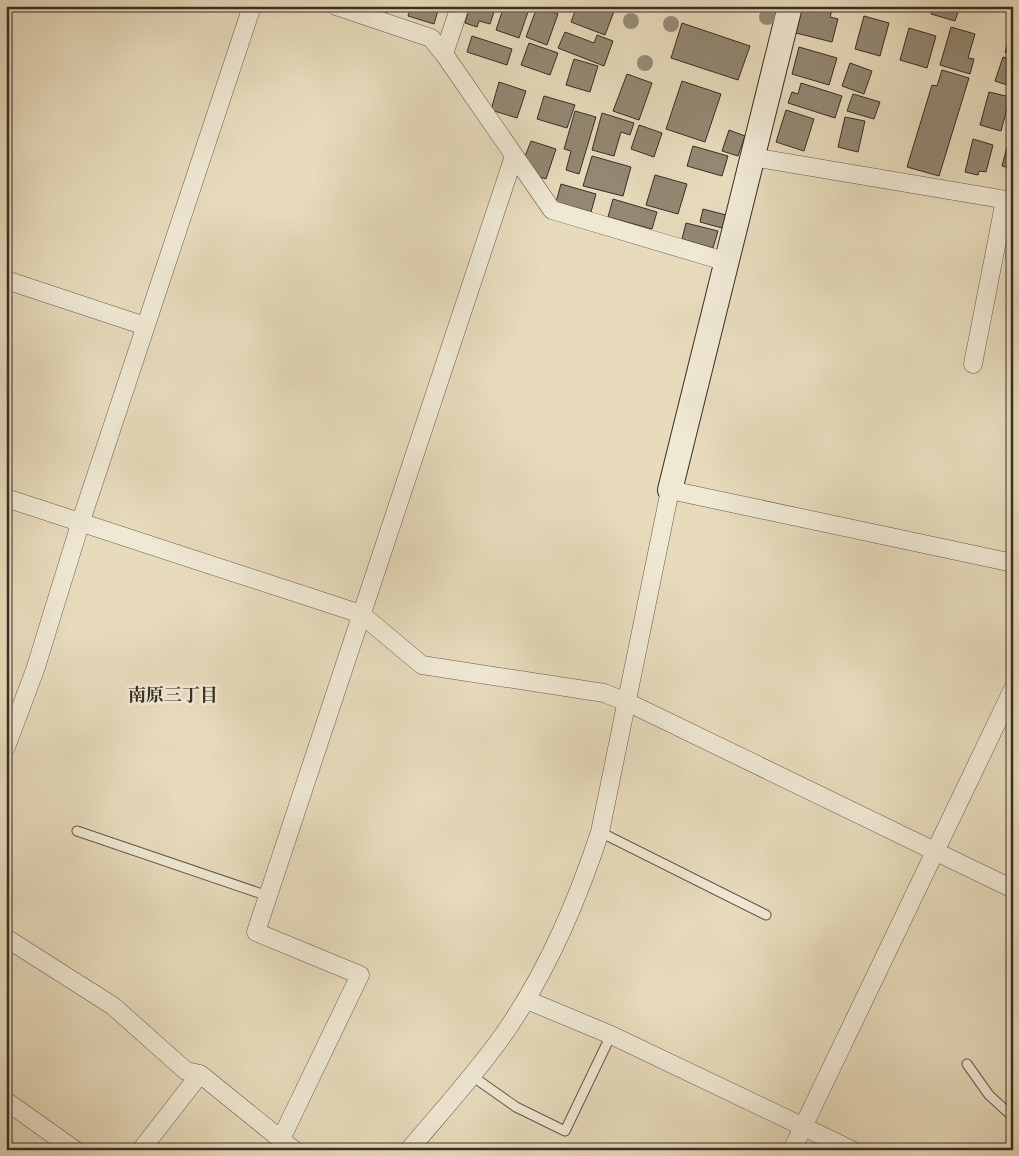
<svg xmlns="http://www.w3.org/2000/svg" width="1019" height="1156" font-family="'Libre Bodoni','Noto Serif JP',serif">
<style>
.building{fill:#938873;stroke:#382e24}
.lines{fill:none;stroke-linecap:round;stroke-linejoin:round}
.lane-casing{stroke:#64594a;stroke-width:11}
.street-casing{stroke:#64594a;stroke-width:19}
.secondary-casing{stroke:#382e24;stroke-width:26}
.lane{stroke:#efe8d3;stroke-width:9}
.street{stroke:#efe8d3;stroke-width:18}
.secondary{stroke:#efe8d3;stroke-width:24}
.tree{fill:#978c76}
.labels{text-anchor:middle;dominant-baseline:central;stroke-width:5;stroke-linejoin:round;paint-order:stroke}
.neighbourhood-label{font-size:18px;font-weight:bold;fill:#382e24;stroke:#efe8d3}
</style>
<rect width="100%" height="100%" fill="#e7dbbc"/>
<filter id="stains"><feTurbulence type="fractalNoise" baseFrequency=".004" numOctaves="4"/><feColorMatrix values="0 0 0 0 .2 0 0 0 0 .09 0 0 0 0 .02 0 0 0 .5 -.17"/></filter>
<radialGradient id="worn" r=".72"><stop offset=".6" stop-color="#630" stop-opacity="0"/><stop offset="1" stop-color="#630" stop-opacity=".3"/></radialGradient>
<path class="building" d="M366,6h23l-2,7z
M411,6l28,1 -5,17 -26,-8z
M470,6h26l-6,18 -11,-3 -2,6 -12,-4z
M504,6h26l-11,32 -23,-8z
M577,6h39l-11,29 -34,-13z
M815,6h18l-3,11 8,2 -6,23 -36,-9 6,-25 12,3z
M934,6h26l-5,15 -24,-7z
M537,7l21,7 -11,31 -21,-8z
M864,16l25,7 -9,33 -25,-7z
M682,23l68,23 -12,34 -67,-22z
M951,27l24,7 -7,24 6,1 -4,15 -30,-9z
M909,28l27,8 -9,32 -27,-8z
M1013,28v27l-8,-3z
M565,32l29,11 3,-8 16,6 -9,25 -46,-18z
M472,36l40,13 -5,16 -40,-13z
M529,43l29,10 -8,22 -29,-10z
M799,47l38,11 -8,27 -37,-11z
M1003,57l10,3v27l-18,-6z
M574,59l24,7 -8,26 -24,-7z
M850,63l22,8 -8,23 -22,-8z
M942,70l27,8 -30,98 -32,-9 25,-82 5,1z
M627,74l25,9 -13,37 -26,-9z
M682,81l39,13 -16,48 -39,-13z
M499,82l27,9 -9,27 -26,-8z
M801,83l41,13 -7,22 -47,-15 4,-11 6,2z
M989,92l21,5 -9,34 -21,-6z
M853,94l27,8 -6,17 -27,-8z
M544,96l31,9 -8,23 -30,-9z
M786,110l28,9 -10,32 -28,-9z
M575,111l21,6 -17,57 -13,-4 5,-19 -7,-2z
M602,113l32,10 -4,12 -9,-3 -7,24 -22,-6z
M845,117l20,4 -7,31 -20,-5z
M639,125l23,8 -8,24 -23,-8z
M729,130l16,6 -7,20 -16,-5z
M973,139l20,6 -7,27 -7,-1 -1,4 -13,-3z
M1009,139l4,1v29l-11,-3z
M531,141l25,8 -10,30 -9,-3 -13,-17z
M693,146l35,10 -6,20 -35,-10z
M592,156l39,11 -8,29 -40,-10z
M655,175l32,9 -9,30 -32,-9z
M561,184l35,10 -5,18 -35,-10z
M613,199l44,13 -5,17 -44,-12z
M703,209l23,6 -4,13 -22,-6z
M686,223l32,8 -5,17 -31,-9z"/>
<g class="lines">
<defs>
<path id="lane" d="M77,831l191,65
M600,832l166,83
M967,1064l22,31 24,22
M472,1076l44,31 49,24 46,-96"/>
<path id="street" d="M336,6l95,32 13,16 108,156 175,52
M444,54l16,-48
M753,157l260,44
M6,280l139,46
M973,364l32,-164
M6,498l355,116 61,51 182,28 23,9 386,187
M6,747l29,-77 46,-149 171,-515
M6,938l107,68 73,65 14,3 94,76
M527,1000l84,35 241,115
M6,1101l69,49
M281,1139l79,-164 -104,-43 258,-776
M141,1150l59,-76
M409,1150c31,-37 64,-73 92,-112 45,-63 75,-133 99,-206l70,-342 343,73
M792,1150l221,-461"/>
<path id="secondary" d="M670,490l120,-484"/>
</defs>
<use href="#lane" class="lane-casing"/>
<use href="#street" class="street-casing"/>
<use href="#secondary" class="secondary-casing"/>
<use href="#lane" class="lane"/>
<use href="#street" class="street"/>
<use href="#secondary" class="secondary"/>
</g>
<g class="tree">
<circle cx="767" cy="17" r="8"/>
<circle cx="631" cy="21" r="8"/>
<circle cx="671" cy="24" r="8"/>
<circle cx="645" cy="63" r="8"/>
</g>
<g class="labels">
<g class="neighbourhood-label">
<text x="173" y="695">南原三丁目</text>
</g>
</g>
<rect width="1019" height="1156" fill="none" stroke="#e7dbbc" stroke-width="25"/>
<rect x="8" y="8" width="1004" height="1141" fill="none" stroke="#382e24" stroke-width="2.5"/>
<rect x="12" y="12" width="994" height="1131" fill="none" stroke="#382e24"/>
<rect width="100%" height="100%" filter="url(#stains)"/>
<rect width="100%" height="100%" fill="url(#worn)"/>
</svg>
